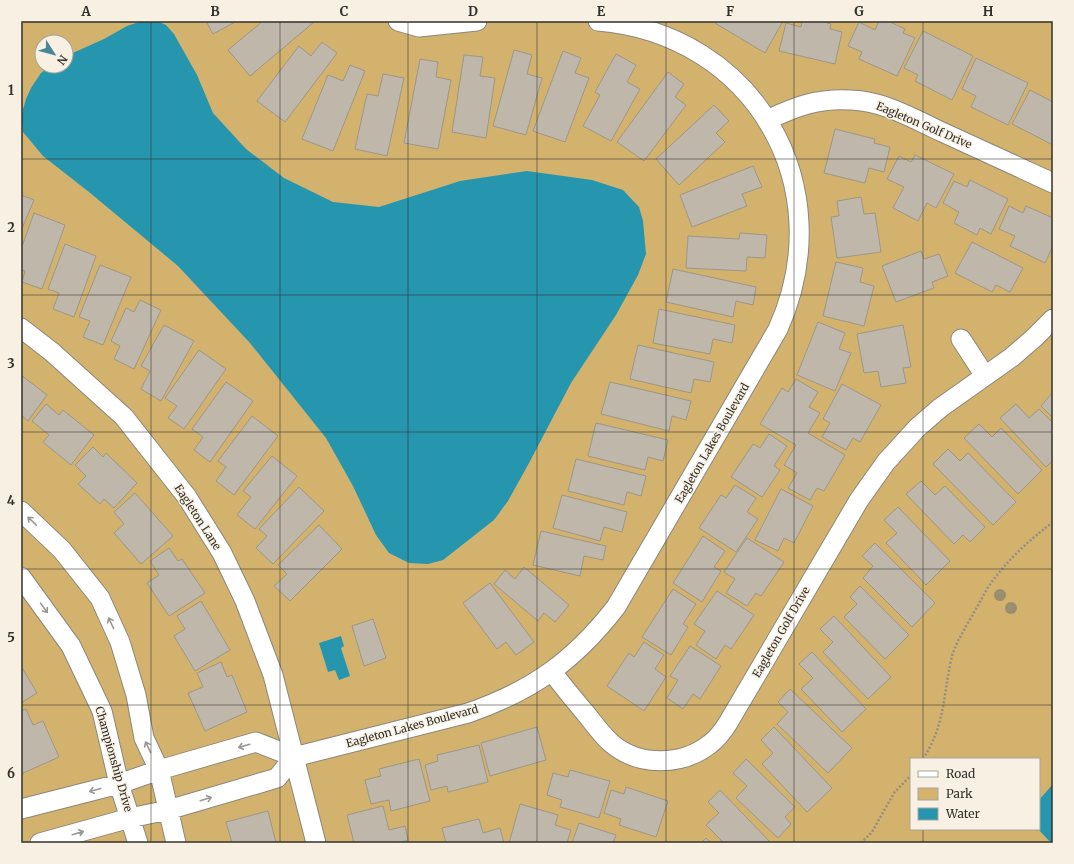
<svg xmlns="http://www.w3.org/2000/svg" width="1074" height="864" font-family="Merriweather,serif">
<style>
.green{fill:#d2b26d;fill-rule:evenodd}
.water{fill:#2696ae}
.building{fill:#beb7aa;stroke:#9d978a}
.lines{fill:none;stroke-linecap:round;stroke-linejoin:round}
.street-casing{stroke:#8d877b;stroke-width:21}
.path{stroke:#938f85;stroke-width:2.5;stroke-dasharray:2 2;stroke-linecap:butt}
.street{stroke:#fff;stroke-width:19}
.tree{fill:#9a8d70}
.oneway{stroke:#989895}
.grid{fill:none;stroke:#32302b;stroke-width:1;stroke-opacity:0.55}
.labels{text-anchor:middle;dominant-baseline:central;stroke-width:3;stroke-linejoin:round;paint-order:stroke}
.street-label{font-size:11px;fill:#32302b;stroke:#f8f1e3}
.neatline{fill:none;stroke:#32302b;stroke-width:1.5}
.grid-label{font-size:13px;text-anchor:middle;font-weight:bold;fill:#32302b}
</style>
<rect width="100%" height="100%" fill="#ebe4d6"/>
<path class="green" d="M21,21h1032v822h-1032zM42,42h24v24h-24zM911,759h128v70h-128z"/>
<path class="water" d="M142,21h15l9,4 8,9 23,41 16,38 33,36 38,29 49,24 46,5 81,-26 67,-10 65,9 31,10 16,17 4,14 3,33 -8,21 -22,40 -45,68 -42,80 -21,38 -14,19 -51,40 -15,4 -19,-1 -20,-10 -13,-18 -23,-49 -27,-48 -76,-95 -72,-77 -89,-74 -46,-36 -20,-24 -2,-16 5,-17 5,-11 10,-15 9,-7h16v-10l38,-17 23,-13z
M341,636l3,10 -3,2 9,28 -11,4 -4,-10 -7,2 -9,-29z
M1053,784v59h-2l-12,-13v-30z"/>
<path class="building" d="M206,21h31l-24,13z
M263,21l51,1 -64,54 -22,-26z
M716,21h67l-18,32 -50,-30z
M802,21h18l11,3 -1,5 12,3 -7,32 -56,-13 7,-28 15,4z
M879,21h9l17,8 -2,4 12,5 -18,38 -38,-17 3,-7 -14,-6 11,-24 16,8z
M923,31l50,25 -21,44 -37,-19 3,-6 -14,-7z
M322,42l15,11 -52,69 -28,-21 42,-55 12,10z
M514,50l18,5 -5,19 15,4 -16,57 -33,-9z
M563,51l18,7 -6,15 14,5 -24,64 -32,-11z
M616,54l20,11 -9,17 13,7 -29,52 -28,-15 17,-31 -5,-3z
M464,55l19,2 -3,19 15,2 -9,60 -34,-6z
M976,58l52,25 -20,42 -37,-18 5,-11 -14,-7z
M420,59l18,3 -2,15 15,3 -13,69 -34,-6z
M350,65l15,6 -32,80 -31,-12 26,-64 15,6z
M668,72l16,12 -9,13 11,8 -42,56 -27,-19z
M383,74l21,4 -17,78 -32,-7 12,-55 11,2z
M1030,90l23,12v43l-41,-21z
M714,105l15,16 -13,12 9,9 -46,43 -23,-26z
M835,129l40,10 -1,4 16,4 -6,25 -15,-4 -4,15 -41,-10z
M915,155l39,19 -18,34 -9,-5 -9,18 -25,-13 11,-21 -17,-8 12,-23 12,6z
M753,166l9,21 -20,7 5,12 -55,21 -12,-32z
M970,180l38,19 -17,35 -11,-6 -3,7 -23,-12 5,-11 -16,-9 11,-22 13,6z
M21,195l13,5 -13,31z
M861,197l3,17 11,-1 6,39 -44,6 -6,-41 8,-1 -2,-15z
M1009,206l14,7 3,-7 27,12v28l-8,17 -35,-17 5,-10 -16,-7z
M34,213l31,12 -23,64 -20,-7 3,-11 -4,-1v-21z
M740,233l27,2 -2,23 -18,-1 -1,14 -60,-3 2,-32 51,3z
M972,242l51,26 -13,24 -14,-7 -4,7 -37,-19z
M65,244l31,12 -22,61 -21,-8 6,-16 -11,-4z
M921,251l3,8 15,-5 9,22 -16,6 2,6 -38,14 -14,-36z
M836,262l27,6 -3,14 14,4 -10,40 -41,-10z
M100,265l31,12 -28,68 -20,-8 7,-16 -11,-4z
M673,269l83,18 -3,18 -17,-4 -3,16 -67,-15z
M140,300l21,10 -27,59 -20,-10 6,-13 -9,-5 15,-33 8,4z
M659,309l76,16 -3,18 -19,-4 -3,15 -57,-11z
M818,322l27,11 -6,16 12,4 -16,38 -38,-16z
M164,325l30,16 -33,60 -20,-12 9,-18 -9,-5z
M903,325l8,42 -8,1 3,15 -25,4 -3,-16 -14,2 -7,-39z
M638,345l76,17 -4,20 -16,-3 -3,14 -61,-14z
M199,350l27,19 -42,60 -16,-11 9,-12 -12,-8z
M21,375l26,20 -19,26 -7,-6z
M796,379l22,13 -9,15 11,6 -12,20 37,22 -21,36 -7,-3 -7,12 -22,-12 9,-15 -13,-8 12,-20 -36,-21 22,-36 6,4z
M226,382l27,19 -43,61 -16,-12 9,-13 -11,-8z
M610,382l81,19 -5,19 -14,-4 -3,15 -68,-17z
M842,384l39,21 -21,37 -7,-4 -7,12 -24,-13 8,-14 -7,-4z
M1053,392v26l-12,-12z
M46,404l13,11 4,-5 31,25 -23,30 -28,-23 6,-7 -17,-14z
M1016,404l13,14 10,-9 14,14v37l-7,7 -46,-49z
M252,416l26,20 -44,59 -18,-14 10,-14 -8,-6z
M596,423l72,17 -5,21 -15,-4 -3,13 -57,-14z
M979,424l13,13 9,-9 41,42 -24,24 -54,-56z
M769,434l18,12 -13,20 6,4 -18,27 -31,-20 22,-33 7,4z
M93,447l10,10 3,-4 31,30 -23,25 -10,-9 -4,5 -22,-20 8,-8 -11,-11z
M948,449l12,12 8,-8 48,49 -23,23 -60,-61z
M272,456l25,20 -42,53 -18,-14 14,-18 -8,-6z
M576,459l70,17 -5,20 -14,-4 -3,13 -56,-14z
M921,481l14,14 10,-9 40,41 -15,15 -7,-7 -9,9 -48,-50z
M735,485l21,13 -9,14 11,7 -22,33 -37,-24 22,-33 5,3z
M299,487l25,24 -51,53 -17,-16 11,-12 -8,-7z
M781,489l32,17 -19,37 -10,-5 -6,13 -23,-11z
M135,493l38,43 -32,28 -27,-31 10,-9 -10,-12z
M562,495l65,17 -5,20 -18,-5 -4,14 -47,-13z
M898,507l52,54 -24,24 -40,-42 11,-10 -13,-13z
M319,525l23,24 -52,52 -16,-15 13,-12 -9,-9z
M541,531l65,15 -3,14 -19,-4 -4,20 -47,-11z
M703,536l22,15 -11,16 7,4 -19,31 -29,-19z
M747,538l37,24 -23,34 -5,-3 -9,13 -21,-13 9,-14 -11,-7z
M875,543l60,60 -23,24 -49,-49 10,-12 -11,-10z
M169,548l9,13 4,-2 23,34 -36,23 -22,-33 12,-8 -9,-14z
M524,567l45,38 -14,17 -11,-9 -6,8 -44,-37 11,-14 10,9z
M490,583l44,59 -18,13 -10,-13 -9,7 -34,-46z
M860,586l49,49 -24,24 -41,-42 13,-13 -7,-7z
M673,589l23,15 -13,20 5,3 -17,28 -29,-18z
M717,591l37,24 -23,34 -6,-4 -9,14 -20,-14 9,-14 -11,-7z
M201,601l29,49 -35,21 -21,-35 11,-7 -8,-13z
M834,616l57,61 -23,22 -45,-47 10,-10 -13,-13z
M373,619l13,39 -22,8 -12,-40z
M644,642l20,13 -9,14 11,8 -22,34 -37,-25 22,-33 5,4z
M690,646l31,20 -21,33 -7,-5 -10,15 -16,-11 11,-18 -8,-4z
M812,652l54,57 -24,23 -41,-43 12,-11 -14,-14z
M221,662l6,15 5,-2 15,37 -42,19 -17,-38 15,-6 -6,-14z
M21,666l16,27 -16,10z
M790,689l62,59 -24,25 -51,-49 11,-12 -10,-10z
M26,709l7,16 10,-4 16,36 -38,17v-63z
M537,727l9,33 -56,16 -9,-33z
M774,727l58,61 -25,24 -45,-48 11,-11 -12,-13z
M479,745l9,37 -40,10 -1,-6 -16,4 -6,-25 13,-4 -1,-6z
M419,759l11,42 -39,10 -2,-11 -18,4 -6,-24 16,-4 -2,-7z
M746,759l49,48 -10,10 6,7 -13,14 -42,-40 11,-12 -14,-13z
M570,770l40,11 -11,37 -39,-11 2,-7 -15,-5 6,-22 15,4z
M626,787l42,14 -12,36 -37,-12 2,-6 -17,-6 7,-23 13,4z
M720,790l51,53h-47l-18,-18 13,-12 -11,-11z
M520,804l38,11 -3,10 16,5 -4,13h-58z
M383,806l6,24 16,-4 3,14 -11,3h-43l-7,-28z
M268,811l8,32h-44l-6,-21z
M479,819l4,14 17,-5 4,15h-58l-4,-15z
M579,823l37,12 -3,8h-41z
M706,838l5,5h-10z"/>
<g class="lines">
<defs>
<path id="street" d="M398,21l21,6 58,-6
M767,120c30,-14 51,-22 84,-20 33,1 63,19 91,32 37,17 74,34 111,51
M21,328l31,24 72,65 63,80 35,56 23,48 28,74 43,168
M961,339l24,37
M21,511l41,39 38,48 20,44 16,53 8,43 15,32 17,73
M21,577l50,69 31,65 17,73 19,59
M552,672c11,14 23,29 35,43 7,9 15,20 24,28 28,24 71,23 99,1 8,-6 13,-13 18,-21l131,-223 27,-38 31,-34 23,-20 72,-51 23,-20 18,-18
M21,809l98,-25 40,-14 97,-28 38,15 174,-44c64,-22 106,-52 148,-106l162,-278c64,-142 -23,-295 -180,-308
M40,843l90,-25 38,-8 109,-32 17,-21"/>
</defs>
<use href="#street" class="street-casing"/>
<path class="path" d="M923,759c22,-34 20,-62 28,-99 3,-14 11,-26 18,-39 6,-10 12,-21 18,-32 17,-26 41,-48 66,-67
M861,843l11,-11 22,-39 17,-18"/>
<use href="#street" class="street"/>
</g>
<g class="tree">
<circle cx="1000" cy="595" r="6"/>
<circle cx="1011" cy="608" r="6"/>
</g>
<defs><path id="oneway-shaft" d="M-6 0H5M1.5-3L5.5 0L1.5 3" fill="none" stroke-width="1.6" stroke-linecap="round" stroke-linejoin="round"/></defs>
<g class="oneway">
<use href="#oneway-shaft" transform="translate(32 521) rotate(-136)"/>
<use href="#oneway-shaft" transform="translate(44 608) rotate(54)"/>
<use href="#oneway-shaft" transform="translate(111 623) rotate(-115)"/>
<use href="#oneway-shaft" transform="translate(244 746) rotate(164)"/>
<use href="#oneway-shaft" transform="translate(148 747) rotate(-115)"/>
<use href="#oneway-shaft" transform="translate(95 790) rotate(165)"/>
<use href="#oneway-shaft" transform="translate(206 799) rotate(-17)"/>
<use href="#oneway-shaft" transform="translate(78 833) rotate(-16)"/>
</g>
<path class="grid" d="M151,21v822M280,21v822M408,21v822M537,21v822M666,21v822M794,21v822M923,21v738M21,159h1032M21,295h1032M21,432h1032M21,569h1032M21,705h1032M923,829v14"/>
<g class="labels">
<g class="street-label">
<text transform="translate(924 125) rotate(23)">Eagleton Golf Drive</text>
<text transform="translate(712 443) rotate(-60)">Eagleton Lakes Boulevard</text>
<text transform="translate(198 517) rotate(57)">Eagleton Lane</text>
<text transform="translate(781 632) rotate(-60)">Eagleton Golf Drive</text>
<text transform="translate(412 726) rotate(-15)">Eagleton Lakes Boulevard</text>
<text transform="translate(114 759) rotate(74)">Championship Drive</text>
</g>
</g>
<rect width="1074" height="864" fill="none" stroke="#f8f1e3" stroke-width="44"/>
<rect x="910" y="758" width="130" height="72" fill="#f8f1e3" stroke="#a9a499"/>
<rect x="918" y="771" width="20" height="6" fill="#ffffff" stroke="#a9a499"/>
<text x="946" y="778" font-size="12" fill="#32302b">Road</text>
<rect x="918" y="788" width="20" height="12" fill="#d2b26d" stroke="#a9a499"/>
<text x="946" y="798" font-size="12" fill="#32302b">Park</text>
<rect x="918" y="808" width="20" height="12" fill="#2696ae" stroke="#a9a499"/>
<text x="946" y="818" font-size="12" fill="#32302b">Water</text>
<g transform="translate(54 54) rotate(126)"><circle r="19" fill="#f8f1e3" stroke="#a9a499"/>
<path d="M0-3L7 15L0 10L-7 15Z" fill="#458798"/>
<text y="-6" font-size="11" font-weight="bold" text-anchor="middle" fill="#32302b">N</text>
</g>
<rect x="22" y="22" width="1030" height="820" class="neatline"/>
<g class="grid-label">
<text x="86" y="16">A</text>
<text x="215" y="16">B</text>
<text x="344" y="16">C</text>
<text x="473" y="16">D</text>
<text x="601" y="16">E</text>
<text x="730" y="16">F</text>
<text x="859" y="16">G</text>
<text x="988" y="16">H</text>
<text x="11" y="95">1</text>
<text x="11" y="232">2</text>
<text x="11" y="368">3</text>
<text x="11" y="505">4</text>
<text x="11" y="642">5</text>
<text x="11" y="778">6</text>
</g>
</svg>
